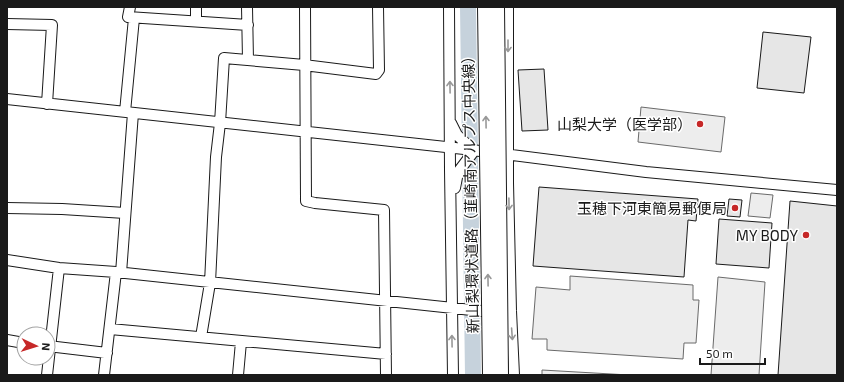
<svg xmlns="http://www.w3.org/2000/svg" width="844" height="382" font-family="'Exo 2','Noto Sans JP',sans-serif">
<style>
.parking{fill:#ededed;stroke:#6a6a6a}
.water{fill:#c6d2dc;stroke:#6a6a6a}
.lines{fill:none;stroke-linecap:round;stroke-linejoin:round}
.river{stroke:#c6d2dc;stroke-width:16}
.building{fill:#e6e6e6;stroke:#1a1a1a}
.minor-casing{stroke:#1a1a1a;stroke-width:12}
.minor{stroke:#fff;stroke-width:10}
.highway-bridge-casing{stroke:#1a1a1a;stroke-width:16;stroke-linecap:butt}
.highway-bridge{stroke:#fff;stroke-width:14}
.oneway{stroke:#989898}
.poi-dot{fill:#c62828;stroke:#fff;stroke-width:1.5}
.labels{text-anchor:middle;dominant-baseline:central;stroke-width:3;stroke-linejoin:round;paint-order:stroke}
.poi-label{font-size:15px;fill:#1a1a1a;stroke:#fff;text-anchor:end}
.street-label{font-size:15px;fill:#1a1a1a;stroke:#fff}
</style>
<rect width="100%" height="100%" fill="#fff"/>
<path class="parking" d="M641,107l84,10 -4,35 -83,-10z
M751,193l22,2 -3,23 -22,-2z
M570,276l123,9v15h6l-3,43h-12l-1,16 -136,-9v-11h-15l4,-52 34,3z
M718,277l47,5 -6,93h-48z
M542,370l87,5h-87z"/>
<path class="water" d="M471,322h3l5,53h-10z"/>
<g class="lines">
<path class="river" d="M468,7l5,368"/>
</g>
<path class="building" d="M763,32l48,5 -7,56 -47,-5z
M544,69l4,61 -26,1 -4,-61z
M539,187l159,12 -2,22 -8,-1 -4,57 -151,-11z
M729,199l13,1 -2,17 -13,-1z
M790,201l47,5v169h-59z
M719,219l53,4 -3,45 -53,-4z"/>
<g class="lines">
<defs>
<path id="minor" d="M130,7l-2,10 120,8
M196,7v14
M247,7l1,53
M305,7l1,194 9,2 69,7 2,165
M449,7l1,163 3,205
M508,7v176l3,128 3,64
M7,24l45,1 -5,79
M7,99l457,50 182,23 191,18
M125,112l9,-94
M451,123l6,12 17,16 -16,21 -3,16
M7,208l55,1 63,4
M7,260l52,8 57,4 365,39h30
M121,273l12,-160
M110,329l276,25
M201,337l9,-54 6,-126 4,-34 4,-65 80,7 72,9 3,-4 -1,-63
M7,340l17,3
M48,346l59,7
M47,375l12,-107
M104,375l12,-103
M238,375l3,-33"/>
</defs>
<use href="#minor" class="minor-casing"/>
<use href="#minor" class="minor"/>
<defs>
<path id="highway-bridge" d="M485,7l5,368
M497,7l4,368"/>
</defs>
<use href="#highway-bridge" class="highway-bridge-casing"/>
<use href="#highway-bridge" class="highway-bridge"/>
</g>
<defs><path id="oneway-shaft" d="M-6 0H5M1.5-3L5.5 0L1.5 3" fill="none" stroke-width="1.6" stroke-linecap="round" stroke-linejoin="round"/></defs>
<g class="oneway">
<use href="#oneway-shaft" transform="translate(508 46) rotate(90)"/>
<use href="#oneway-shaft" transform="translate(450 87) rotate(-91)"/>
<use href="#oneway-shaft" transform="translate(486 122) rotate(-91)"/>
<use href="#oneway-shaft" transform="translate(509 204) rotate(89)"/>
<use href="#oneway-shaft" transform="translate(488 280) rotate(-91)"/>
<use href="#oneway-shaft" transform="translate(512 334) rotate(86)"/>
<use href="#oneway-shaft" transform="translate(452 341) rotate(-91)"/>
</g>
<g class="poi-dot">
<circle cx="700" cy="124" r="4"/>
<circle cx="735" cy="208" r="4"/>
<circle cx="806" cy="235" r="4"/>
</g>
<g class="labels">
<g class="poi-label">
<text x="692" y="124">山梨大学（医学部）</text>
<text x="727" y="208">玉穂下河東簡易郵便局</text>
<text x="798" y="235">MY BODY</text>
</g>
<g class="street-label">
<text transform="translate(470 191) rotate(-91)">新山梨環状道路（韮崎南アルプス中央線）</text>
</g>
</g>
<rect width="844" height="382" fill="none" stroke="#1a1a1a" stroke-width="16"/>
<g transform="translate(36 346) rotate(94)"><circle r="19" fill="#ffffff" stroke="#a3a3a3"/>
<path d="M0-3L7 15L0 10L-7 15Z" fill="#c62828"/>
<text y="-6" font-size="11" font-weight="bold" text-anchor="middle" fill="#1a1a1a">N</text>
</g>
<path d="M700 358v6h65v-6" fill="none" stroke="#1a1a1a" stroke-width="2"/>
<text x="706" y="358" font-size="12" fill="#1a1a1a" stroke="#ffffff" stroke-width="3" paint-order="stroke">50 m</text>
</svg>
